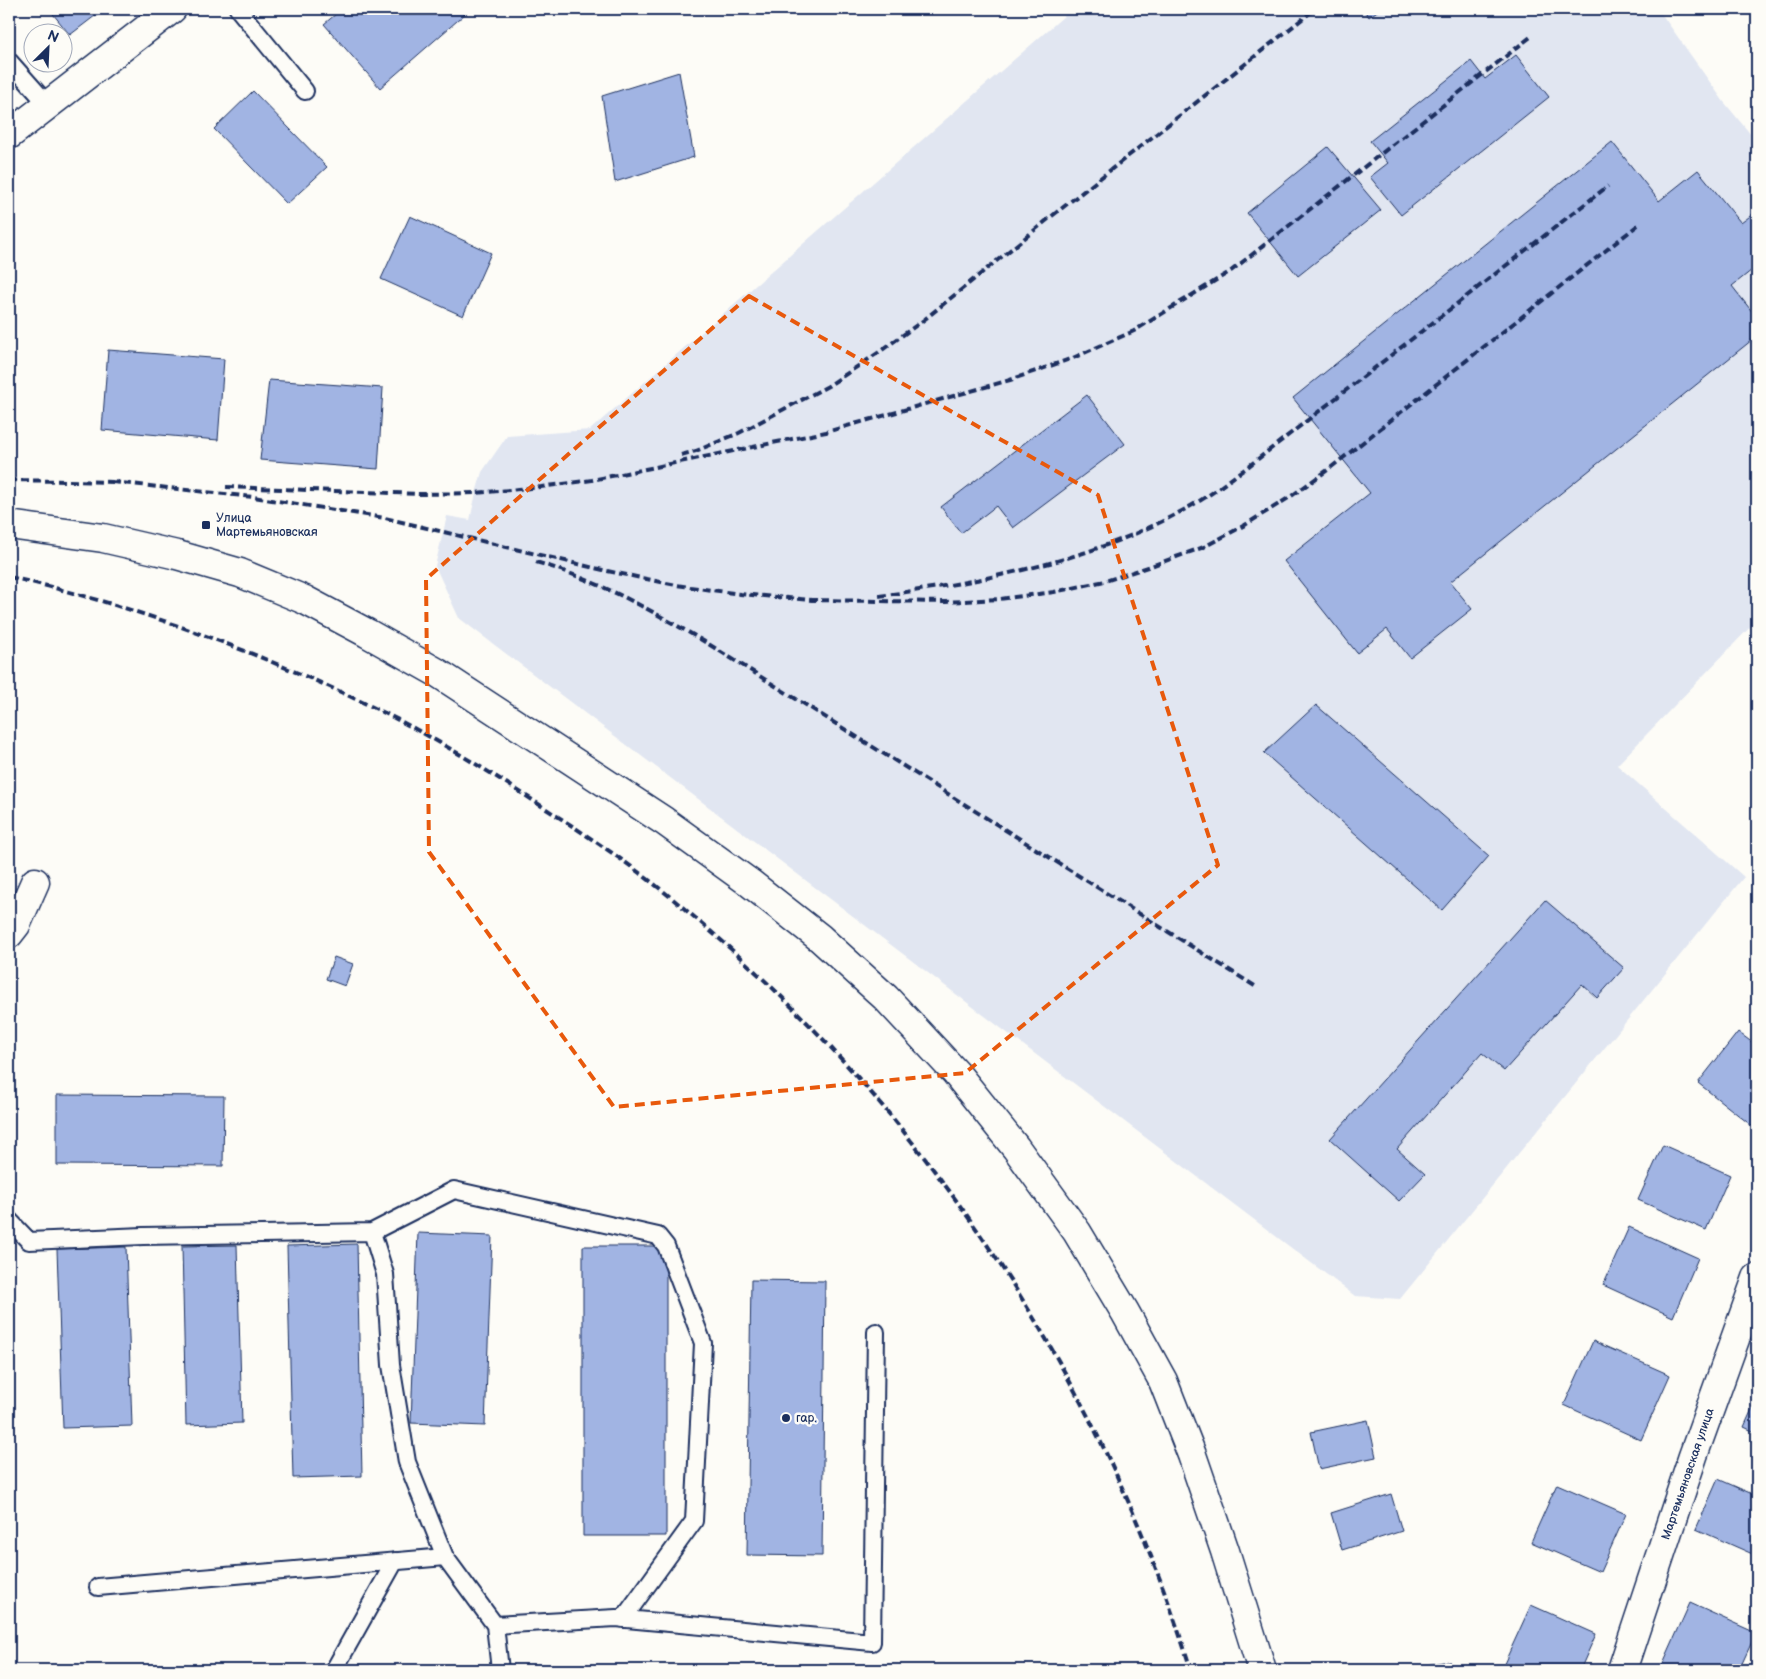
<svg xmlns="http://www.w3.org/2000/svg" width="1766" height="1679" font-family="'Balsamiq Sans',sans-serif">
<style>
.built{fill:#e1e6f1}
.building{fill:#a1b4e3;stroke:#1b2f5e}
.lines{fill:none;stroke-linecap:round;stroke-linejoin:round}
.service-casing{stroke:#1b2f5e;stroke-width:20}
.minor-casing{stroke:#1b2f5e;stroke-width:31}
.tertiary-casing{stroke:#1b2f5e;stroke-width:31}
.secondary-casing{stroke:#1b2f5e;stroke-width:31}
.service{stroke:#fdfcf7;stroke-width:16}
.minor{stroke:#fdfcf7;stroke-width:28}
.tertiary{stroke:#fdfcf7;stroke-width:28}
.secondary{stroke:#fdfcf7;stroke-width:28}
.rail{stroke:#1b2f5e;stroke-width:4;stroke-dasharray:8 4;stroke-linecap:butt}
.marked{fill:none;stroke:#e8590c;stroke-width:4;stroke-dasharray:10 6;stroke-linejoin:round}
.poi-dot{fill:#1b2f5e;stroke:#fdfcf7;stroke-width:2}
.labels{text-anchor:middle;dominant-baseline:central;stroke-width:5;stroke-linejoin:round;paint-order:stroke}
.poi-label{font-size:12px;fill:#1b2f5e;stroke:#fdfcf7;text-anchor:start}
.street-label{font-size:12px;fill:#1b2f5e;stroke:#fdfcf7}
</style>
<rect width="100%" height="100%" fill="#fdfcf7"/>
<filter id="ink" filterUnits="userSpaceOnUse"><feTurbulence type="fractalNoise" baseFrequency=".02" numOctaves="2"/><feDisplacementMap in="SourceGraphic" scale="10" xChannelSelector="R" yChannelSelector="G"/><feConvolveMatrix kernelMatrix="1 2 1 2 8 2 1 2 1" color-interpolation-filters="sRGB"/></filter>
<g filter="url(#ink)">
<path class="built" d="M1072,9h586l66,93 33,40v478l-140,145 127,112 -344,422 -45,-3 -896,-678 -24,-52 12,-50 23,4 6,-27 6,-21 25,-36 83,-6z"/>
<path class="building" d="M49,9h55l-34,26z
M342,9h118l5,5 -85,74 -56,-64z
M1363,9h17l-11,8z
M1516,55l33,42 -148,118 -31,-38 18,-14 -18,-22 101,-80 14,18z
M679,72l15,85 -79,25 -13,-86z
M253,91l74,76 -40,37 -73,-75z
M1612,142l47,59 39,-31 43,53 12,-9 4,5v47l-25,20 25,32v18l-307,246 22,27 -62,49 -23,-29 -30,24 -73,-92 86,-68 -77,-95z
M1328,147l53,63 -83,66 -51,-63z
M410,216l81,37 -28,63 -82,-37z
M108,350l116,9 -6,81 -116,-10z
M269,380l114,8 -5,81 -118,-9z
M1087,395l38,49 -112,84 -17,-22 -35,27 -20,-26z
M1316,705l173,151 -47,54 -178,-157z
M1545,900l79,68 -27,30 -15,-14 -78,87 -22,-18 -85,96 28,25 -26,27 -69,-62z
M334,957l19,7 -8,22 -19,-7z
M1738,1032l19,14v84l-59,-47z
M57,1095l167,1 -1,70 -166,-1z
M1663,1145l67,30 -24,55 -68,-30z
M1629,1227l69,31 -25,59 -70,-32z
M418,1233l74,3 -7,190 -74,-3z
M357,1244l5,232 -69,2 -6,-232z
M237,1245l5,178 -56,2 -4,-179z
M583,1246h83v290h-83z
M126,1247l6,179 -69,2 -6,-179z
M751,1280l74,1 -3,275 -75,-1z
M1593,1341l77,34 -29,65 -77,-35z
M1757,1398v35l-13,-6z
M1368,1420l8,37 -57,12 -8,-37z
M1718,1479l39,17v60l-61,-27z
M1557,1484l69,30 -26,58 -69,-30z
M1391,1494l11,37 -60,19 -11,-37z
M1690,1603l66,30 -17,37h-79z
M1531,1605l65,29 -16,36h-68l-9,-4z
M1449,1661l1,9h-54z"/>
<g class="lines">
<defs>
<path id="service" d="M238,9l67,82
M9,61l39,44
M9,1220l20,21 114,-5 229,-4 13,42 6,91 16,97 38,95 50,68 5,45
M372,1232l82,-42 204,46 8,10 37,97 -9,178 -71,98
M98,1587l347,-30
M495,1625l121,-7 256,24 4,-310
M334,1670l61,-109"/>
<path id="minor" d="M9,934l7,-9 19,-43
M1622,1670l71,-214 64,-178"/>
<path id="tertiary" d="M9,135l163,-126"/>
<path id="secondary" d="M9,525l94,13 74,17 63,18 65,27 62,33 71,40 226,148 86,62 70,55 66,60 70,75 60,75 61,84 48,80 38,69 29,74 33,96 37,119"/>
</defs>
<use href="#service" class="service-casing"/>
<use href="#minor" class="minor-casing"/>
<use href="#tertiary" class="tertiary-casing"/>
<use href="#secondary" class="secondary-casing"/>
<use href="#service" class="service"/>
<use href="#minor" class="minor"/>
<use href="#tertiary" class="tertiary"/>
<use href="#secondary" class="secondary"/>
<path class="rail" d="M681,455l15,-4 43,-18 89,-47 50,-33 47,-34 127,-103 263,-207
M9,480l110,2
M112,482l141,15 132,21 222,53 69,14 64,9 72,6 134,2 54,-3 54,-7 51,-11 46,-15 53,-19 41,-22 45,-28 39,-28 309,-244
M226,487l194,7 56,-1 65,-6 51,-7 234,-48 184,-52 63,-22 61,-27 97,-60 302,-236
M536,562c64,19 117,49 174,83l548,343
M9,577c99,22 196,56 289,96 21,9 41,18 62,28 64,30 124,67 183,106 50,32 99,65 144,104 236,197 413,465 504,759
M879,596c112,-16 225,-37 322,-96 15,-9 29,-21 44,-31l363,-283"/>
</g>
</g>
<path class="marked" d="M749,296l349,199 120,370 -253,208 -351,34 -185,-255 -3,-273z"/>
<g class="poi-dot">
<rect x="201" y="520" width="10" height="10" rx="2.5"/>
<circle cx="786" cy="1418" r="5"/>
</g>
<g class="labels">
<g class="poi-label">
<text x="216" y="518">Улица<tspan x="216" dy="14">Мартемьяновская</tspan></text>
<text x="796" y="1418">гар.</text>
</g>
<g class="street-label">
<text transform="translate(1688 1474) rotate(-71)">Мартемьяновская улица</text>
</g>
</g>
<rect width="1766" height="1679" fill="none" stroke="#fdfcf7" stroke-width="30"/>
<rect x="15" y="15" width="1736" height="1649" fill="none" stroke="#1b2f5e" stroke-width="2" filter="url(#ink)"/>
<g transform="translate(48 48) rotate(24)"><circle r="24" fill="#fdfcf7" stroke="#a3aaba"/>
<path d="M0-4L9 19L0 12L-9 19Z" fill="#1b2f5e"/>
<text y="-8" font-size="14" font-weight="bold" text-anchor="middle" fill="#1b2f5e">N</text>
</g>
</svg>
